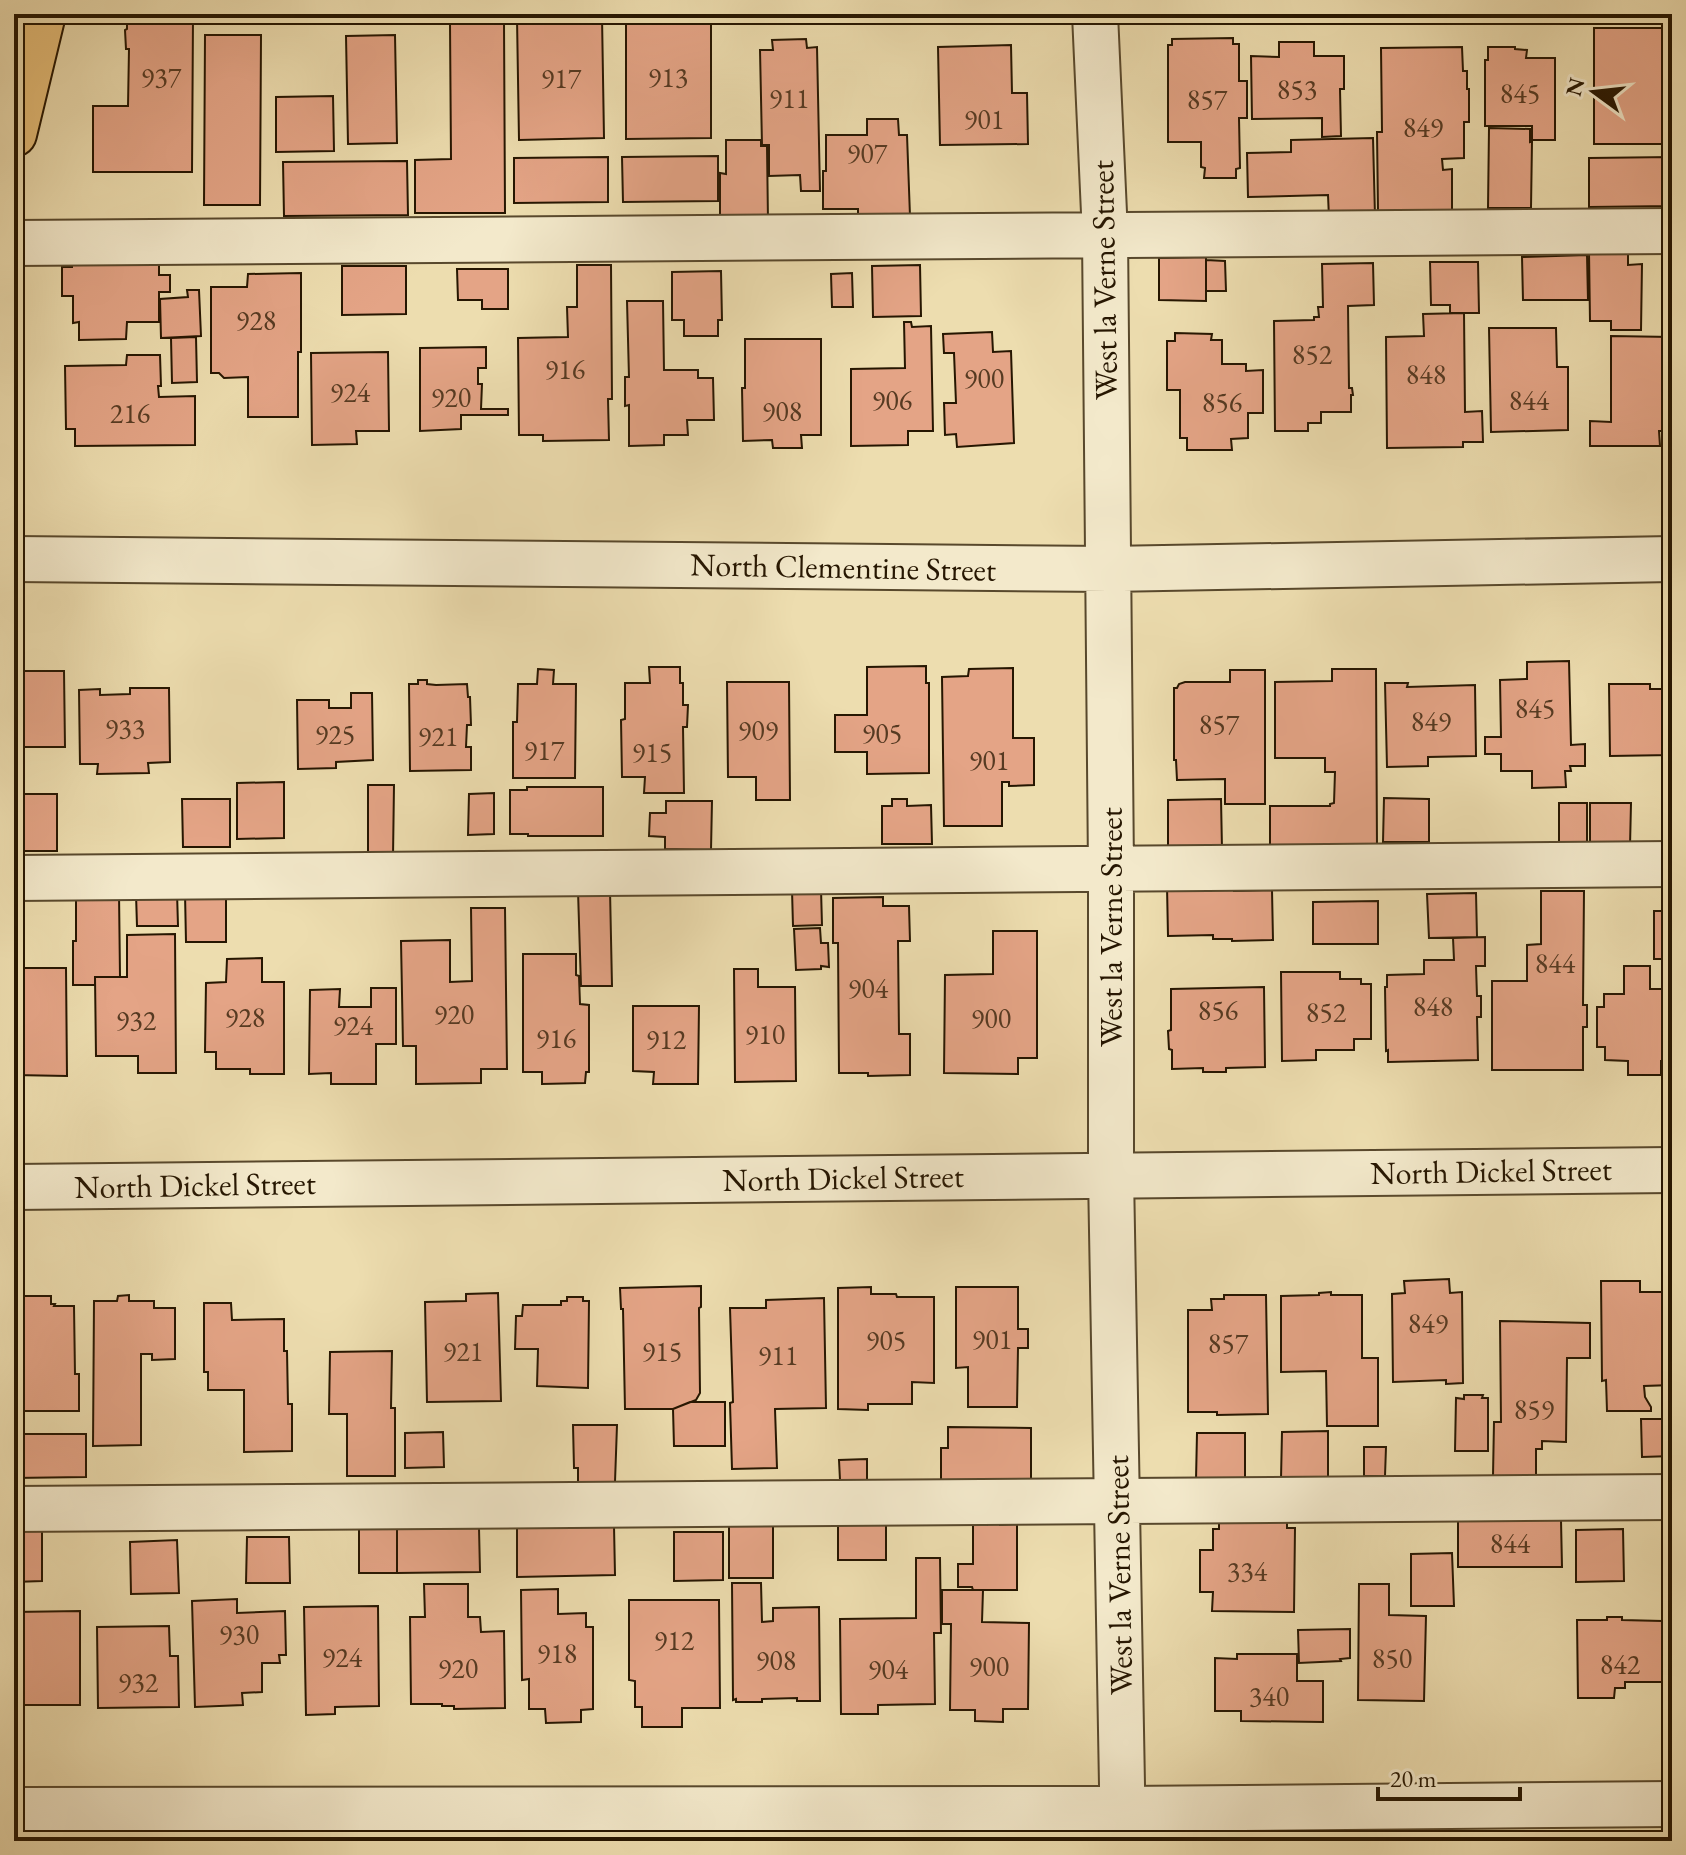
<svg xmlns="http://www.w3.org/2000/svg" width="1686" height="1855" font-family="'EB Garamond',serif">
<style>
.building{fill:#e4a486;stroke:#261601;stroke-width:2}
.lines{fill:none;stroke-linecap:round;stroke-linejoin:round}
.minor-casing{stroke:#58482c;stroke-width:48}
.major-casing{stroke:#261601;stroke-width:48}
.minor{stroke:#f3e9cb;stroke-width:44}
.major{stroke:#e6be78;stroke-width:44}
.labels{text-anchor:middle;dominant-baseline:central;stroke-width:8;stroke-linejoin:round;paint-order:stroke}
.number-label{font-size:28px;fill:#563a22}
.street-label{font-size:32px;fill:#261601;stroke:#f3e9cb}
</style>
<rect width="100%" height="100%" fill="#edddaf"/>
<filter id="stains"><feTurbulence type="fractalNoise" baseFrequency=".0025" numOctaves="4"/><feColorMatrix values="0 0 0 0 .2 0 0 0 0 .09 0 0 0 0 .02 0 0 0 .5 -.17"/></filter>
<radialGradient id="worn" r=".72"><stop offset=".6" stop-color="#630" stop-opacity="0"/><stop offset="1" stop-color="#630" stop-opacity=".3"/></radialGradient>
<path class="building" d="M152,15l41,2 -1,155h-99v-66h35l1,-57h-3l-1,-19 2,-1v-12h25z
M711,15v123l-85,1v-123z
M602,16l2,122 -85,2 -2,-122z
M504,22l1,191h-90v-53l36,-1 -1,-136z
M1594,28h78v116h-78z
M205,35h56l-1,170h-56z
M395,35l2,108 -49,1 -2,-108z
M1233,38v6h6v37h8v37h-8l1,50 -4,1v9h-32l1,-10 -4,-1v-25h-33v-97h4v-6z
M806,39l1,9 10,-1 3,144h-19l-1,-16 -31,1v-31h-7l-2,-95h13l-1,-10z
M1279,42h35v14h30v33h-4l1,47 -19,1v-19l-70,1 -1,-63 28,1z
M1011,45l1,48h15l1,51 -88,1 -2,-98z
M1462,47l1,24h4v18h2v33h-5v36l-22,1 1,11 9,-1v41l-74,1 -1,-79h5l-1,-84z
M1488,47h27v2l12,1 -1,8h29v82h-23v-14h-47v-66h3z
M333,96l1,55 -58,1v-55z
M867,119h31l1,16h8l3,81h-52v-7h-35v-38h3v-36h41z
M1489,128l41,1v13l2,-1 -1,67h-43z
M1373,138l2,78 -46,2 -1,-23 -80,2 -1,-44 44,-1v-12z
M726,140h35v6h6l1,75 -48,1v-49l6,1z
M718,156v45l-95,1 -1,-45z
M608,157v45l-94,1v-45z
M1672,157v49l-83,1v-49z
M407,161l1,54 -124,1 -1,-54z
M1589,252h39v13l14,-1 -1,66h-30v-9h-21z
M1587,255l1,45h-65l-1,-43z
M1206,257v44l-47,-1v-42z
M1206,260l19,1 1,30h-20z
M1430,262h48l1,51h-29v-8h-19z
M1373,263l1,42 -26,1 1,82h3l1,7h-2v17h-30v11h-13v8h-33l-1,-110 40,-1v-3h5l-1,-10h5l-1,-43z
M72,264h87v11h11v17h-11v30h-32l-1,17 -47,1v-18l-6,1v-27h-11v-29h10z
M577,265h34l1,134h-4l1,41 -66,1v-6h-24l-1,-97 50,-1 -1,-30h10z
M920,265l1,51 -48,1 -1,-51z
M342,266h64v48l-64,1z
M457,269h51v40h-26v-9h-24z
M721,271l1,49h-4v16h-34v-16h-12v-48z
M301,273v79h-3v65h-50v-40l-24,1 -5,-5h-8v-86h36l1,-13z
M852,273l1,34h-21l-1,-33z
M187,290h12l2,46 -40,2 -1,-39 28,-2z
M627,301h36l1,69h34v8h15l1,42h-27l1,15h-24v10l-35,1v-41l-4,1v-29h4z
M1464,313l1,99 17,-1 1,31h-20v5l-76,1 -1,-111 38,-1 -1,-22z
M904,322h7l1,5 19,-1 2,105h-25v14l-57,1v-77l54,-1z
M1489,328h67l1,39h11v63l-77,2z
M992,332l1,20 18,-1 3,92 -57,4 -1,-13 -11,1 -1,-32h12l-2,-50h-10l-1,-19z
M1175,333l37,1 -1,6h11v24h24v7l17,-1v43h-15v25l-17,1 1,11h-45v-12h-7v-48h-13v-49h8z
M1611,336l61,1v94h-13l1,15h-70v-25l21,1z
M196,337l1,45 -25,1 -1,-45z
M745,339h76v96h-20l1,13h-29l-1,-8 -29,1 -1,-53h3z
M486,347v21h-8v16h4l-1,25h27v6h-47v14l-41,2v-83z
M388,352l1,79h-33l1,13 -45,1 -1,-92z
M127,355h33l1,31h-3l1,11 36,-1v49l-120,1v-17h-9l-1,-63 61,-1z
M1569,661l2,84 14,-1v22h-15l1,5h-6l1,16 -34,1v-17h-31v-17h-16v-17h16l-1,-57 27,-1v-17z
M14,663h7v8h43l1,76h-51z
M926,666v17h3v90l-62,1v-22h-32v-37h32v-48z
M649,667h31v16h3v22h5l-1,22h-4l1,66h-40l1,-16h-23l-1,-57 4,-1v-36h25z
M1013,668v70h21v47l-25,1v-4h-7v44h-58l-2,-149 26,-1 1,-7z
M538,669l16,1 -1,14h23l-1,94h-62v-56h4l1,-38h19z
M1332,669h44l1,178 -107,4v-45h60v-2l4,-1 1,-31h-10v-14h-50v-76l57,-1z
M1230,670h35v134h-40v-25l-48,1 -1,-20h-2v-72h3l2,-4 6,-2h45z
M418,680h9v4l9,1 31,-1 1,13h2l1,28h-4l-1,22h5v23l-61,1 -1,-87h9z
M727,682h62l1,118h-34v-23h-28z
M1385,683h23l-1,4 68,-2 1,71 -48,1v9l-41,1z
M1609,684h41v5h22v66l-62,1z
M130,688h39l1,74 -22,1 1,10 -52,1 1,-10h-18l-1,-74 21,-1v6l30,-1z
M351,693h21l1,67 -37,2v6l-38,1 -1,-69h32v8h22z
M284,782v56l-47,1v-56z
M368,785h26l-1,72h-25z
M527,787h76v49h-75v-2h-18v-44h17z
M494,793v41l-26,1 1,-41z
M14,794h43v57h-43z
M1384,798l45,1v43h-46z
M182,799h48v48h-47z
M892,799h15v7l24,-1 1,39h-50v-38h10z
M1221,799l1,50 -54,-1v-48z
M666,801h46l-1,49 -46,-1v-12l-16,-1 1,-23h16z
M1559,803h28v43l-28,1z
M1590,803h41l-1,43h-40z
M1234,885v6l38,-1 1,50 -41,1v-2h-19v-4l-45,1 -1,-50z
M821,889l1,36 -29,1 -1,-36z
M610,890l2,96h-31l-3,-95z
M1541,891h43l-1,114h4v22h-4v43h-91v-89h35v-36l14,-1z
M119,892l1,85h-25v8h-22v-44h3v-48z
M177,892l1,34h-41l-1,-32z
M185,893h41v49h-40z
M1476,893l1,44 -48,1 -2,-44z
M883,897v9h26l1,35h-12l1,93h11v41l-42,1v-3h-29l-1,-130h-5v-45z
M1378,901v43h-65v-42z
M14,907h6v52h-6z
M471,908h34l2,161h-26v14l-65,1v-38h-13l-2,-105 49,-1v42l22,-1z
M1654,911h18v48h-18z
M820,928l1,15h7l1,24 -8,-1v3l-25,1 -2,-41z
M993,931h44v127h-19v16l-74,-1 1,-98 48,-1z
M175,934l1,139h-38v-17h-42l-1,-79h32v-42z
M1485,937v29h-9l1,30h4v21h-4l1,43 -90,2v-12l-2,1 -1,-64h2v-12l37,-1v-14h30l-1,-22z
M523,954h53v21l3,1 1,28 9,1v67h-3l-1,11 -43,1v-12h-19z
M262,958v24h22v92h-34v-5h-34v-17h-11l1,-69 20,-1 1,-23z
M1624,966h26v23h22v72h-11v14h-33v-14l-23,-1v-13h-8v-40h7v-13h20z
M22,968h44l1,108 -53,-1v-79h7z
M734,969h24v18h37l1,94 -61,1z
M1281,972h59v7h21v5h10v55h-17v11h-38v10l-34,1z
M1264,987l1,80 -39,1v4h-23v-4l-31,1v-19l-3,-1 -1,-18 3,-1v-41z
M371,988h25v56h-20v40h-45v-11l-22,1 1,-84 30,-1 -1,18h32z
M633,1006h66l-1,78h-45l1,-12 -21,-1z
M1449,1279l1,14 12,-1 1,91 -17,1v-4l-53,2 -1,-88 13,-1 -1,-12z
M1601,1281h39v11h32v93l-28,1 1,11 6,10v4h-44l-1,-31 -4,1z
M701,1286v21l-2,1 1,85 -4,7 -23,9h-48l-2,-100h-2l-1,-21z
M871,1287v7h25l1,3h37v86l-22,-1v22h-44v6l-30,-1v-121z
M956,1287h62v42h10v19h-10l-1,59h-49v-40l-12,1z
M1331,1292v3h31v63h16v68h-51l-1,-55 -45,1v-76l38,-1v-2z
M498,1293l3,108 -74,1 -2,-100 41,-1v-7z
M129,1295v6h25v7h21v51l-23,1v-6h-11v91l-48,1 1,-145h23l1,-5z
M1224,1295h42l2,119 -51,1v-3h-29v-102h24l-1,-11h13z
M14,1296h37v8h4l-1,2h20l1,68h4v37h-65z
M567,1297h16v4h6l-1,87 -51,-2 1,-37h-23l1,-33h6l1,-11h38v-4h6z
M824,1298l2,110 -51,1 2,59 -45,1 -2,-66 3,-1 -3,-94h36v-8z
M204,1303h27l1,17 52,-1v32h3l1,53h4v47l-48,1v-62h-36v-18h-4z
M1500,1321l90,2v35h-23l-1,84 -24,-1v8h-6v27h-43l1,-54h7z
M392,1351l-1,57h4v68h-48v-62h-18l1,-62z
M1464,1395h19l-1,3h6v53h-33l1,-53 8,1z
M690,1402h35v44h-51l-1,-37z
M1667,1409h5v47l-30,1 -1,-38h26z
M573,1425h44l-2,57h-37v-14h-4z
M948,1427l83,1v53l-90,-1v-32h7z
M1328,1431v47l-47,1 1,-47z
M443,1432l1,35 -39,1v-35z
M1197,1433h48v46l-49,1z
M14,1434h72v43l-72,1z
M1364,1447h22l-1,29h-21z
M867,1459v21h-27l-1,-20z
M1219,1509h68v19h8l-1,84 -82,-1 1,-19h-13v-42h13v-21h6z
M838,1517h48v43h-48z
M1000,1517v8l17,-1v66h-44l-1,-3h-14v-23h15v-39h14v-7z
M1458,1519l103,1 1,47h-104z
M42,1522v59l-28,1v-59z
M773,1522v56h-44v-55z
M614,1526l1,49 -98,2v-50z
M479,1528l1,44 -83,1v-44z
M359,1529h38v44h-38z
M1623,1529l1,52 -48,1v-52z
M674,1532h49v48l-49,1z
M247,1537h42l1,46h-44z
M177,1540l2,53 -48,1 -1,-52z
M1452,1553l2,53h-43v-52z
M916,1558h24l1,75h-7l1,71 -57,1v9h-37l-1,-95 76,-1z
M732,1583h29l1,39 11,-1v-13l46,-1 1,94h-23v-3l-35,1v3h-26v-3l-3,1z
M424,1584h44v33h12l1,15 23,-1 1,77 -51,1v-3h-12v-2h-31l-1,-87h15z
M1359,1584h30v31l37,1 -2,85 -66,-1z
M558,1589v25l28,-1v14h7v82l-12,1v12l-35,1 -1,-14h-16v-30l-7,1 -1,-90z
M942,1590h41l-1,32 47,1 -1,86h-25v13l-28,-1v-11h-25l1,-86h-9z
M237,1599v14l48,-2 1,44h-7l1,8h-18v29l-20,1 1,12 -48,2 -3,-106z
M629,1600h90l1,108h-38v19h-40v-20h-7v-26l-6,-1z
M378,1606l1,100 -44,1v7l-29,1 -2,-108z
M80,1611v94h-66v-93z
M1607,1617h15v3l40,1v4l3,3 3,7 -6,10v37h-37v6h-10l-1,10h-36l-1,-78h30z
M169,1626l1,30h8l1,51 -81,1 -1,-81z
M1350,1629v29l-10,1 1,2 -42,2 -1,-33z
M1237,1654h60v27h26v41l-82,-1v-10h-26v-53l22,1z"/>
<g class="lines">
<defs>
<path id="minor" d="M1095,14l10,221 6,634v306l12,666
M14,243l1658,-12
M14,559l1095,10 563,-10
M14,878l1658,-14
M14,1187l1658,-17
M14,1509l1658,-12
M14,1810l1110,-1 548,-5"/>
<path id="major" d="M14,134l29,-120"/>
</defs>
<use href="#minor" class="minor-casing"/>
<use href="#major" class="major-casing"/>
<use href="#minor" class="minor"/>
<use href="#major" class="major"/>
</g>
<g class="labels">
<g class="number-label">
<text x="161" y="77">937</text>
<text x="668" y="77">913</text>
<text x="561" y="78">917</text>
<text x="1297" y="89">853</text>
<text x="1520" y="93">845</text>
<text x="789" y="98">911</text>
<text x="1207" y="99">857</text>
<text x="984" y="119">901</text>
<text x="1423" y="127">849</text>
<text x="867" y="153">907</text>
<text x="256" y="320">928</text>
<text x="1312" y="354">852</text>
<text x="565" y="369">916</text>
<text x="1426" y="374">848</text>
<text x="984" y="378">900</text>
<text x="350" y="392">924</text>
<text x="451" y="397">920</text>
<text x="892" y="400">906</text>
<text x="1529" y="400">844</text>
<text x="1222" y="402">856</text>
<text x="782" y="411">908</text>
<text x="130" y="413">216</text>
<text x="1535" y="708">845</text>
<text x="1431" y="721">849</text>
<text x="1219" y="724">857</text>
<text x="125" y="728">933</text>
<text x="758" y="730">909</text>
<text x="882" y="733">905</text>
<text x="335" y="734">925</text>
<text x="438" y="736">921</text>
<text x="544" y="750">917</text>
<text x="652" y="752">915</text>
<text x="989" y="760">901</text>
<text x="1555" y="963">844</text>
<text x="868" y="988">904</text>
<text x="1433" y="1006">848</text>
<text x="1218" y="1010">856</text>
<text x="1326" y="1012">852</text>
<text x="454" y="1014">920</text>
<text x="245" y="1017">928</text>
<text x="991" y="1018">900</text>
<text x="136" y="1020">932</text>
<text x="353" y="1025">924</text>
<text x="765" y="1034">910</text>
<text x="556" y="1038">916</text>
<text x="666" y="1039">912</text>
<text x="1428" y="1323">849</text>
<text x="992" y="1339">901</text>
<text x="886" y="1340">905</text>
<text x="1228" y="1343">857</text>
<text x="463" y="1351">921</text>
<text x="662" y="1351">915</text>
<text x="778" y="1355">911</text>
<text x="1534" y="1409">859</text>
<text x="1510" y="1543">844</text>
<text x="1247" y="1571">334</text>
<text x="239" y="1634">930</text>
<text x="674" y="1640">912</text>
<text x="557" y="1653">918</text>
<text x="342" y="1657">924</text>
<text x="1392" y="1658">850</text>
<text x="776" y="1660">908</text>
<text x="1620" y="1664">842</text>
<text x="989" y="1666">900</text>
<text x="458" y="1668">920</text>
<text x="888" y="1669">904</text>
<text x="138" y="1682">932</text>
<text x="1269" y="1696">340</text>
</g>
<g class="street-label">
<text transform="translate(1104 280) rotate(-91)">West la Verne Street</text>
<text transform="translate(843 567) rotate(1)">North Clementine Street</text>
<text transform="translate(1111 927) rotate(-90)">West la Verne Street</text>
<text transform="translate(1491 1171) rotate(-1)">North Dickel Street</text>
<text transform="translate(843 1178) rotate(-1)">North Dickel Street</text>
<text transform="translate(195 1185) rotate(-1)">North Dickel Street</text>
<text transform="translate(1119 1575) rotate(-91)">West la Verne Street</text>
</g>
</g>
<rect width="1686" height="1855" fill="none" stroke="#edddaf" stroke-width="48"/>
<rect x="16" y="16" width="1654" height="1823" fill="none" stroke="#261601" stroke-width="4"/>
<rect x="24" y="24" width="1638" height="1807" fill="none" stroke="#261601" stroke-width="2"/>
<g transform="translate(1594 92) rotate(285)" stroke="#f3e9cb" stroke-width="6" paint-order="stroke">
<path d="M0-6L14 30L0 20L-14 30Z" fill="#261601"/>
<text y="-12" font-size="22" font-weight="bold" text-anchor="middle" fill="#261601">N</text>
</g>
<path d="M1378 1787v12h142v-12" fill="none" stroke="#261601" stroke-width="4"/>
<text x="1390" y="1787" font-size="24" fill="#261601" stroke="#f3e9cb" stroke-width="6" paint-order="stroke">20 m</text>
<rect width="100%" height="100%" filter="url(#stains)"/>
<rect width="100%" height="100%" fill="url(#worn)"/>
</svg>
